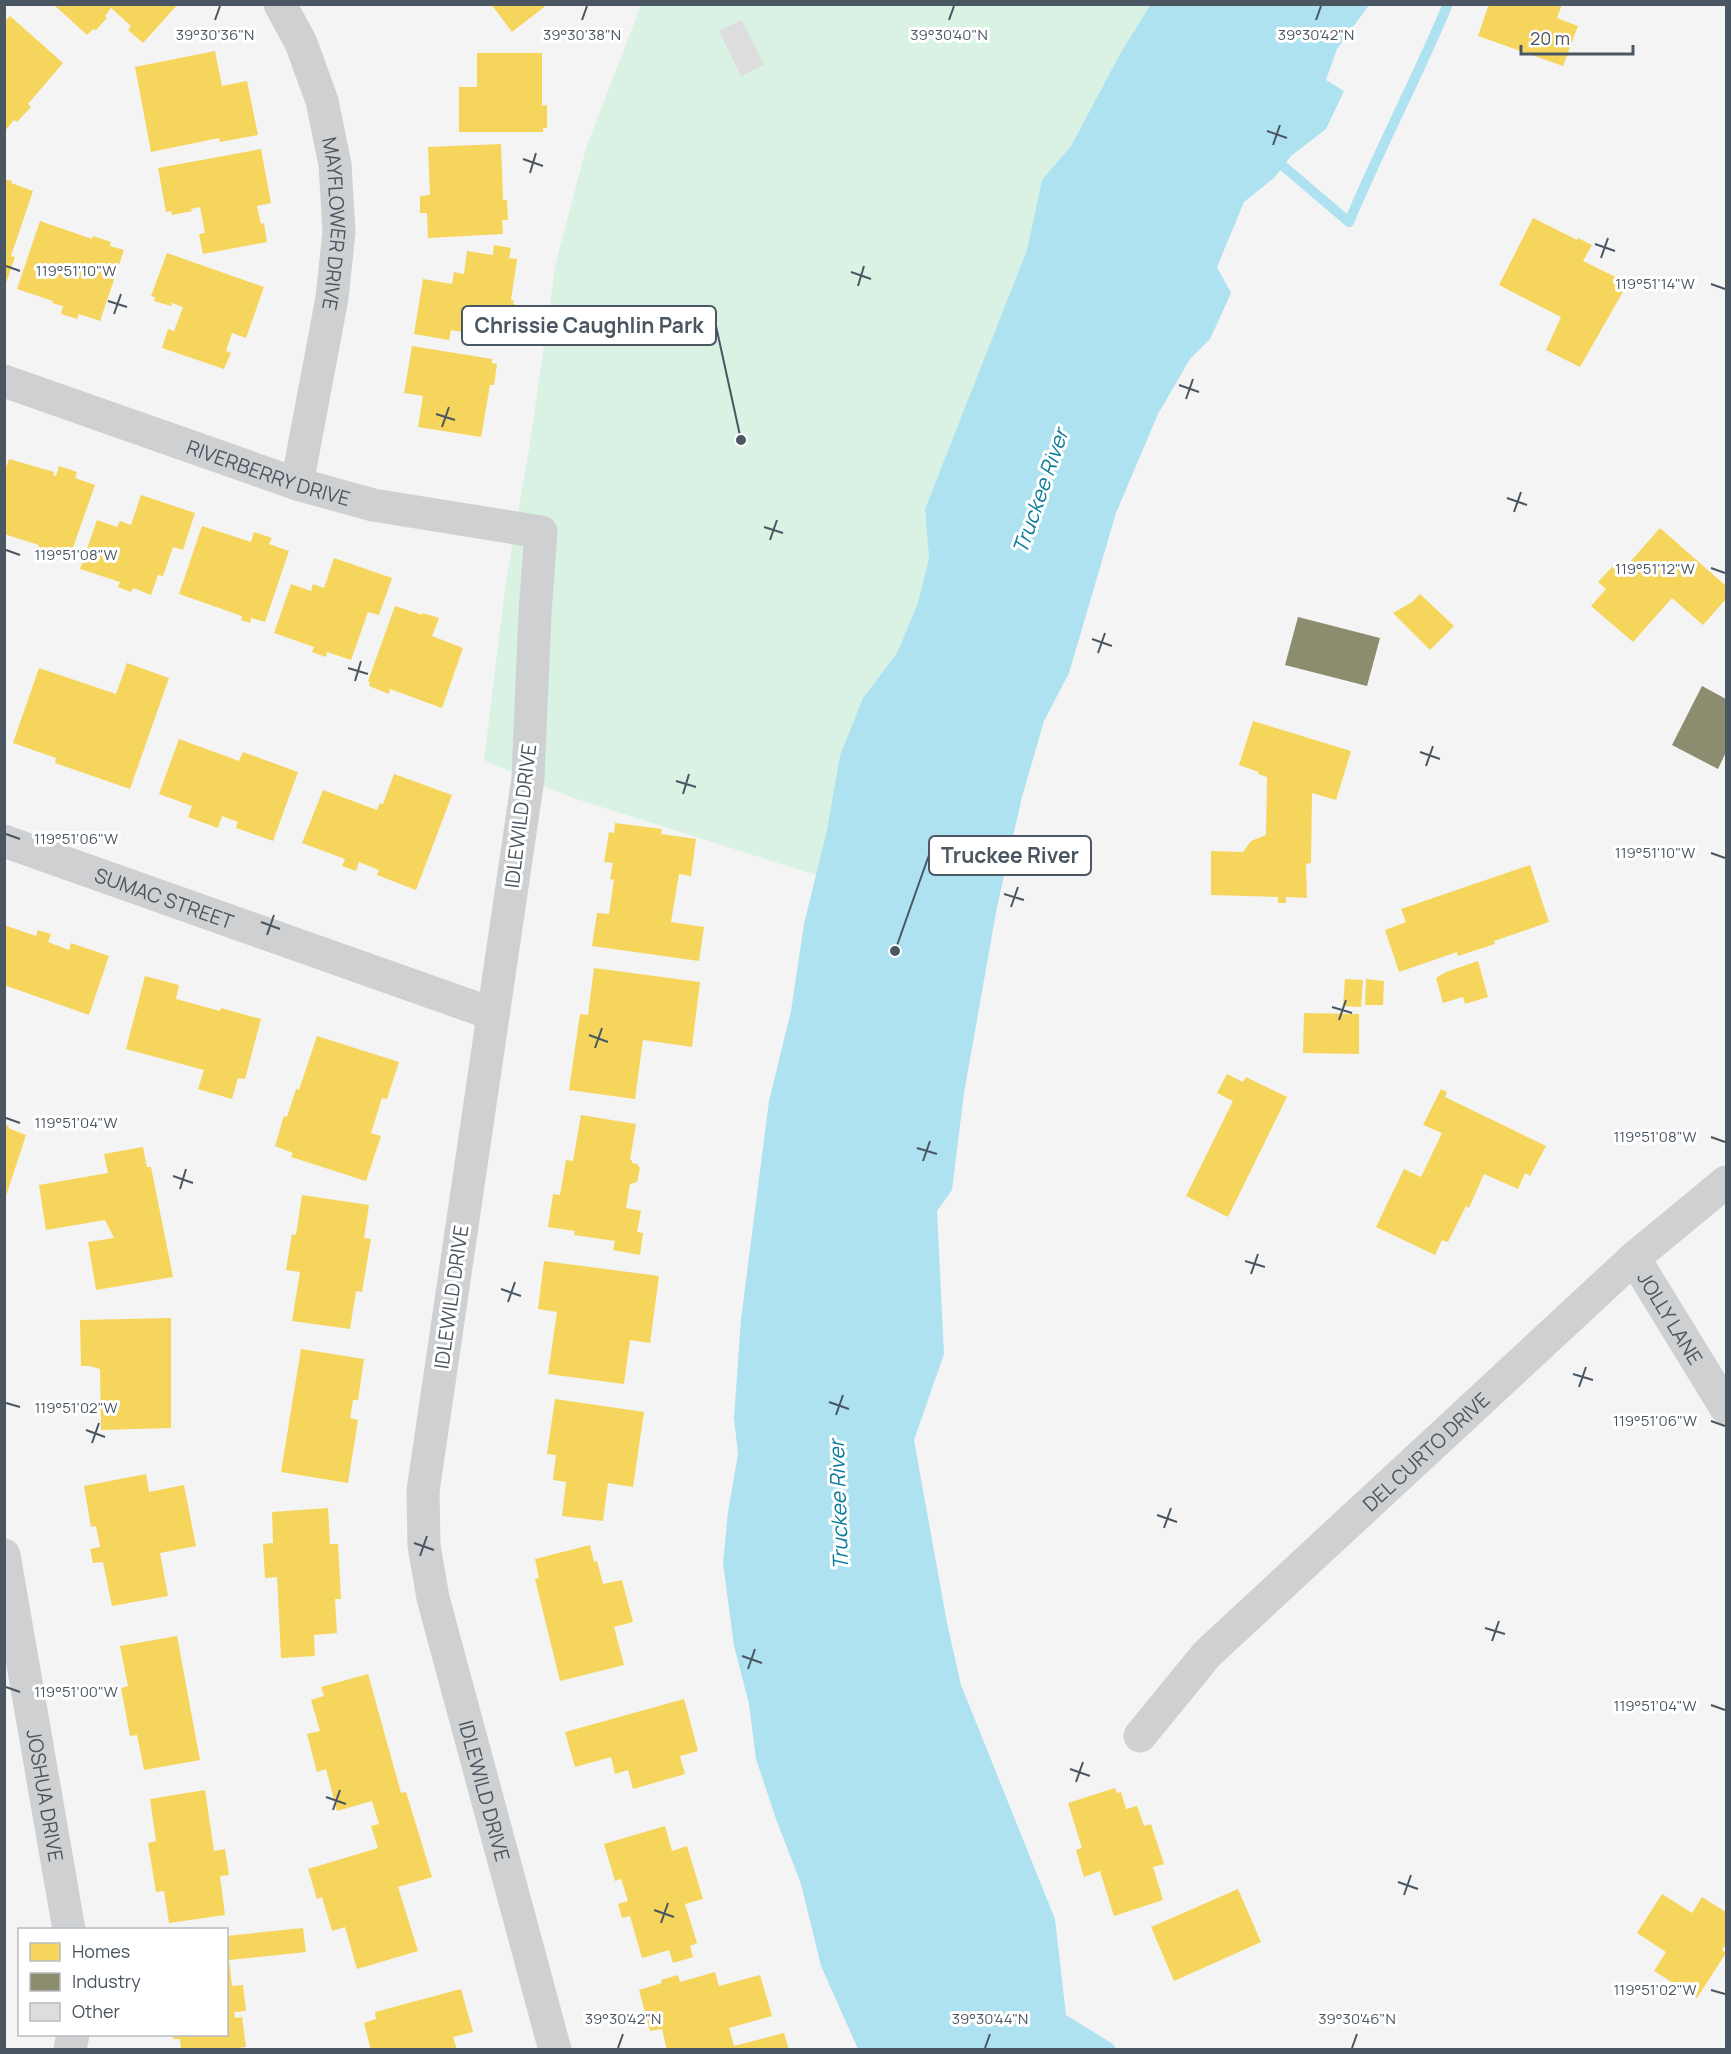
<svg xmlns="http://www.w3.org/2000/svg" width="1731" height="2054" font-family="Manrope,sans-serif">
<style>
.green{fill:#d9f2e3}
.water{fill:#aee2f0}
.homes{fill:#f6d55c}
.industry{fill:#8c8c6e}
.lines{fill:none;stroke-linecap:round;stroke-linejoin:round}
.stream{stroke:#aee2f0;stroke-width:10}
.building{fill:#ddddde}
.minor{stroke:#ced0d2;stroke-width:33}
.ticks{fill:none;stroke:#4a5661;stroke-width:2}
.labels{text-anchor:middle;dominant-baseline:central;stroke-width:6;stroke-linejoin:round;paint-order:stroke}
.street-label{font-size:20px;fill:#4a5661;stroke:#fff}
.water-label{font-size:21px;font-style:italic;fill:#0c7c9b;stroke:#fff}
.ticks-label{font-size:15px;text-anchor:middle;fill:#4a5661;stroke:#fff;stroke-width:6;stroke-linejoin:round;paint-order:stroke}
.leader{fill:none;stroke:#4a5661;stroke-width:2}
.callout-dot{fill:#4a5661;stroke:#fff;stroke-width:2}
.callout{fill:#fff;stroke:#4a5661;stroke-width:2}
.callout-label{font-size:21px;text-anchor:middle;font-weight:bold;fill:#4a5661}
</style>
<rect width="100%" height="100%" fill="#f4f4f4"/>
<path class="green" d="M641,5h510l-31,49 -49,92 -29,34 -15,70 -102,259 4,49 -11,45 -21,50 -34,45 -47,177 -243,-77 -89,-38 22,-179 23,-131 27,-188 30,-114z"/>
<path class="water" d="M1151,4l218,1 -32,44 -11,31 18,11 -18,38 -35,27 -16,21 -31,25 -27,65 14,26 -21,46 -20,20 -32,55 -42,99 -47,160 -25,48 -22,76 -25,110 -33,186 -12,97 -15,21 7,143 -30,86 33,183 14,62 94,234 11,96 47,29 3,5h-258l-37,-83 -20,-82 -25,-65 -20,-60 -7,-55 -15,-58 -11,-83 5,-51 10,-58 -4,-36 7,-99 28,-218 22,-90 13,-87 23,-94 13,-74 23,-58 34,-45 21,-50 11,-45 -4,-49 102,-259 15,-70 29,-34 49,-92z"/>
<path class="homes" d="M53,4h125l-35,39 -15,-13 3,-4 -20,-18 -6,8 2,2 -11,12 -3,-1 -6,6z
M491,4h57l-36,28z
M1489,4h73l-5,14 21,8 -15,40 -85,-30z
M10,16l53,47 -35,41 3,3 -14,15 -3,-2 -10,12v-110z
M215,51l7,35 25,-5 11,54 -38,7 -1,-4 -68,14 -16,-85z
M477,53h65v53l5,-1v23h-4v4h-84v-45h18z
M501,144l2,56h4l1,20h-6l1,14 -75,4 -1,-25h-7v-17l10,-1 -2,-48z
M261,149l10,54 -14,3 4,18 3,-1 3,19 -64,12 -4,-20 6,-1 -5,-26 -9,2 1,2 -20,4 -1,-4 -5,1 -8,-44z
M4,179l8,2 -1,2 22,8 -22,65 4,1 -10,29z
M1533,218l44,22 1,-2 14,7 -9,16 45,22 -48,84 -34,-17 15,-33 -62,-32z
M40,221l52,18 1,-3 18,6 -1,4 14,4 -24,71 -21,-7 -2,5 -16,-5 2,-8 -11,-3 1,-2 -36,-12z
M494,245l17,3 -2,10 8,1 -6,41 3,1 -1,3h2l-2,15h-4l-4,19 -9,-2 -1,4 -8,-1 1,-3 -37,-6 -2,10 -35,-6 9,-55 29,5 2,-12 10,2 3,-23 26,4z
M167,253l97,34 -18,51 -14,-5 -6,18 5,2 -7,16 -62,-21 6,-19 6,2 9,-24 -11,-4 -1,3 -17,-5 1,-4 -4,-1z
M412,346l80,13v4l5,1 -3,21h-4l-9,52 -63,-10 5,-31 -19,-3z
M9,459l45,13 -1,3 3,1 3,-10 18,6 -2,6 20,7 -25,71 -13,-4 -2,3 -17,-6 1,-4 -35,-11v-61z
M141,495l54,18 -12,37 -10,-3 -10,29 -5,-1 -7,20 -18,-7 -2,4 -13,-5 2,-5 -40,-13 17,-49 20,7 3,-6 11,4z
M202,526l49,16 3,-10 18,6 -3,6 20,7 -24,71 -14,-4 -1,5 -9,-3 1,-4 -63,-22z
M1660,528l66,58v13l-23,26 -31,-27 -39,44 -42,-36 15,-17 -8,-7 17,-18 7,7z
M334,558l58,20 -13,37 -11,-3 -17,48 -24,-8 -1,5 -14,-5 2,-5 -40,-14 17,-49 20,7 2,-7 11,4z
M1420,594l34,32 -24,24 -37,-37 19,-11z
M395,606l27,9 1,-2 16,5 -7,18 31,12 -21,60 -52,-19 -1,5 -20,-8 1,-4 -2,-1z
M127,663l42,15 -39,111 -75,-26 1,-5 -43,-15 26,-75 77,26z
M1253,721l98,30 -15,49 -24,-7 -1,70 -5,1 1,34 -21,-1v6h-8v-6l-67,-2v-44l32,1 8,-11 15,-6 1,-58 -9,-3 1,-2 -20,-7z
M179,739l60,22 4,-9 55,20 -25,69 -37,-13 2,-6 -16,-6 -4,12 -30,-11 4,-11 -33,-12z
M394,774l58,21 -36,95 -39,-15 2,-5 -20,-8 -3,9 -14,-5 3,-7 -43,-16 21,-53 54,20 3,-7 3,1z
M615,823l47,6 -1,5 35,5 -5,37 -12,-2 -8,48 33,5 -5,34 -107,-15 5,-33 12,1 5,-34 -4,-1 3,-16 -9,-1 5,-30 5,1z
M1530,865l19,57 -55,19 1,3 -37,12 -1,-4 -58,20 -14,-42 21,-8 -5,-13z
M4,925l32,11 2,-6 13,4 -3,8 21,8 2,-7 38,13 -20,59 -85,-30z
M1478,961l10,36 -23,7 -2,-7 -20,6 -7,-25 10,-6z
M594,968l106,14 -8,65 -49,-7 -8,59 -66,-9 11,-76 8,1z
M145,976l34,9 -3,14 44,12 1,-3 40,11 -16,60 -7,-1 -6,21 -34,-10 6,-19 -78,-21z
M1345,979l18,1 -2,27 -18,-1z
M1366,979l18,2 -1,24h-18z
M1304,1013l55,1v40l-56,-1z
M317,1036l82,26 -12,37 -5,-1 -11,35 10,3 -15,45 -75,-24 2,-4 -18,-7 9,-30 3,1 9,-28 3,1z
M1227,1074l16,8 3,-5 41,20 -59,120 -42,-21 47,-95 -16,-8z
M1441,1089l6,3 -2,5 101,49 -16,30 -5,-3 -7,16 -34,-15 -15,34 -3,-2 -18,36 -6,-2 -7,15 -59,-28 28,-58 17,8 21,-44 -19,-8z
M581,1115l55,9 -6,36h2v3l5,1 3,4 -3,14 -7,2 -4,24 15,3 -4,21 6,1 -3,22 -27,-5 2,-9 -41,-6 1,-4 -27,-4 5,-33 7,1 6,-35 7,1z
M4,1124l5,2 -1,2 18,7 -21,64z
M143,1147l4,20h4l22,110 -77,13 -8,-48 26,-4 -9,-18 -59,10 -7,-45 69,-12 -4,-19z
M302,1195l67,10 -5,33 7,1 -9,53 -6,-1 -6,38 -58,-8 8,-49 -14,-2 6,-36 4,1z
M544,1261l115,15 -9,67 -20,-3 -6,44 -76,-10 9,-62 -19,-3z
M171,1318v110l-70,2 -1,-61 -11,-3h-8l-1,-46z
M301,1349l63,10 -6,41h-5l-3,18 8,2 -10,63 -67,-11z
M555,1399l89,13 -11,75 -25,-4 -5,38 -41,-5 4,-34 -13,-2 3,-25 -9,-1z
M146,1474l3,18 35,-7 12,61 -36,7 8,43 -56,10 -9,-44 -10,1 -3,-14 10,-2 -4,-21 -5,1 -7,-41z
M328,1508l2,36h8l3,55h-6l2,34 -23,2 1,21 -34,2 -4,-81 -12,1 -2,-34 10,-1 -1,-31z
M590,1545l4,17 3,-1 6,23 19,-4 11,42 -19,5 10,38 -64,16 -25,-102 4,-1 -4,-19z
M177,1636l23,124 -56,10 -7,-35 -7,1 -9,-48 7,-2 -8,-40z
M368,1674l33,119 5,-1 26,85 -34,10 20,64 -61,18 -12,-42 -13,4 -10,-34 -5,2 -9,-30 70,-21 -7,-22 8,-2 -7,-23 -35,10 -11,-42 -9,3 -10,-38 13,-3 -9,-31 13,-4 -3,-9z
M684,1699l14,52 -18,5 5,18 -52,15 -5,-19 -13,4 -4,-17 -36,10 -10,-35z
M1115,1788l2,5 4,-1 5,17 11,-3 7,20 7,-2 13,40 -11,3 10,33 -49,16 -14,-45 -16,6 -8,-27 6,-2 -14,-45z
M205,1790l9,61 11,-2 4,26 -9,1 5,39 -56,8 -5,-32 -8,1 -8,-49 8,-2 -6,-42z
M665,1826l7,25 15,-5 16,53 -18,5 12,39 -7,3 3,11 -20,6 -4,-13 -27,8 -12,-42 -8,2 -4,-14 10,-3 -7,-22 -6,2 -11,-37z
M1238,1889l23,53 -87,39 -23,-54z
M1662,1894l30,19 10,-16 24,15v32l-4,6 4,3 -29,45 -43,-27 12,-19 -29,-19z
M303,1928l3,24 -77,8 3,26 11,-1 3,26 -12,1 1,6 7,-1 4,30 -10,1v2h-55l-1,-11h-7v-5h53v-98z
M715,1972l4,14 41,-11 12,41 -43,12 5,18 50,-13 5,17h-122l-5,-21 -12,2 -11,-41 23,-7 -1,-3 17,-5 2,7z
M461,1989l12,43 -20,5 4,13h-86l-7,-27 12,-4 -1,-7z"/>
<path class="industry" d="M1298,617l82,21 -13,48 -82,-21z
M1702,686l24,13v53l-8,17 -46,-24z"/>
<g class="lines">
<path class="stream" d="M1283,166l66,56c31,-74 68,-144 99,-218"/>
</g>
<path class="building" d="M742,20l22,45 -23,11 -22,-45z"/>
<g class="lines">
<g class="minor">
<path id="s1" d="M280,4l21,39 21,58 13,63 4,68 -7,66 -35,186"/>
<path id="s2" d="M4,381l293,103 76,21 168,27 -6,81 -7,165 -105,713 1,55 9,52 122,452"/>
<path id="s3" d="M4,841l489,173"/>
<path id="s4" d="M1634,1258l92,150"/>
<path id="s5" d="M4,1555l65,375"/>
<path id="s6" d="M1140,1736l67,-82 427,-396 92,-76"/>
<path d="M70,2050l3,-16"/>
</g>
</g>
<path class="ticks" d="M215,20l5,-14M582,20l5,-14M949,20l5,-14M1316,20l5,-14M1267,131l20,7M1273,145l7,-20M523,159l20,7M530,173l6,-20M1595,244l20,7M1601,258l7,-20M6,266l14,5M851,272l20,7M1711,284l14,5M858,286l6,-20M108,301l19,6M114,314l7,-20M1179,385l20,7M1186,399l7,-20M436,414l19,6M442,427l7,-20M1507,498l20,7M1514,512l7,-20M764,527l19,6M770,540l7,-20M6,550l14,5M1711,568l14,5M1092,639l20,7M1098,653l7,-20M348,668l20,6M355,681l6,-20M1420,752l20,7M1426,766l7,-20M676,781l20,6M683,794l6,-20M6,834l14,5M1711,853l14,5M1004,894l20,6M1011,907l7,-20M261,922l19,7M267,935l7,-20M1332,1007l20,6M1339,1020l7,-20M589,1035l19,7M595,1048l7,-20M6,1118l14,5M1711,1137l14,5M917,1148l20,6M923,1161l7,-20M173,1176l20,7M180,1189l6,-20M1245,1261l20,6M1251,1274l7,-20M501,1289l20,7M508,1302l7,-20M1573,1374l20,6M1579,1387l7,-20M829,1402l20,7M6,1403l14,4M836,1415l7,-20M1711,1421l14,5M86,1430l19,7M92,1443l7,-20M1157,1515l20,7M1164,1528l7,-20M414,1543l20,7M420,1556l7,-20M1485,1628l20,6M1492,1641l7,-20M742,1656l20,7M748,1669l7,-20M6,1687l14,5M1711,1705l14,5M1070,1769l20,7M1076,1782l7,-20M326,1797l20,7M333,1810l7,-20M1398,1882l20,7M1404,1895l7,-20M654,1910l20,7M661,1923l7,-20M1711,1990l14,4M618,2048l5,-14M985,2048l5,-14M1352,2048l5,-14"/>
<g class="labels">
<g class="street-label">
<text stroke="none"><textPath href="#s1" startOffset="230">MAYFLOWER DRIVE</textPath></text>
<text stroke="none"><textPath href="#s2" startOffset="280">RIVERBERRY DRIVE</textPath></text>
<text transform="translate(520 816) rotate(-83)">IDLEWILD DRIVE</text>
<text stroke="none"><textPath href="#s3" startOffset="170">SUMAC STREET</textPath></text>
<text transform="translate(451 1297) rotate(-82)">IDLEWILD DRIVE</text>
<text stroke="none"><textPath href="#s4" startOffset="70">JOLLY LANE</textPath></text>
<text stroke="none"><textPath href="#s6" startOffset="404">DEL CURTO DRIVE</textPath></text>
<text stroke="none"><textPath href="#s2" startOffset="1834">IDLEWILD DRIVE</textPath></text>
<text stroke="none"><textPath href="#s5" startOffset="244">JOSHUA DRIVE</textPath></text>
</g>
<g class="water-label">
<text transform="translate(1040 491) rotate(-71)">Truckee River</text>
<text transform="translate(838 1505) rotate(-92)">Truckee River</text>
</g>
</g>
<g class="ticks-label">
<text x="582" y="40">39°30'38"N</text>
<text x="215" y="40">39°30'36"N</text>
<text x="949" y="40">39°30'40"N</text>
<text x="1316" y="40">39°30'42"N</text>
<text x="76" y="276">119°51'10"W</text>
<text x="1655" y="289">119°51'14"W</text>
<text x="76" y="560">119°51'08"W</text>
<text x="1655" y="574">119°51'12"W</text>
<text x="76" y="844">119°51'06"W</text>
<text x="1655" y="858">119°51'10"W</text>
<text x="76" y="1128">119°51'04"W</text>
<text x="1655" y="1142">119°51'08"W</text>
<text x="76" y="1413">119°51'02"W</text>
<text x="1655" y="1426">119°51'06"W</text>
<text x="76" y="1697">119°51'00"W</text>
<text x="1655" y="1711">119°51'04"W</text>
<text x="1655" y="1995">119°51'02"W</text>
<text x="623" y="2024">39°30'42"N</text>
<text x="990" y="2024">39°30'44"N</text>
<text x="1357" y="2024">39°30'46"N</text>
</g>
<path class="leader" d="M741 440L716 326M895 951L929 855"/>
<g class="callout-dot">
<circle cx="741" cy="440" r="6"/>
<circle cx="895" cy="951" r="6"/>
</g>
<g class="callout">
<rect x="462" y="306" width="254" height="39" rx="6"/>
<rect x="929" y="836" width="162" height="39" rx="6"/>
</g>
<g class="callout-label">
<text x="589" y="333">Chrissie Caughlin Park</text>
<text x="1010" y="863">Truckee River</text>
</g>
<rect width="1731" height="2054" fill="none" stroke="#4a5661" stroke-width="12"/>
<rect x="18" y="1928" width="210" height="108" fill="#ffffff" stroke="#b7bbc0" stroke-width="1.5"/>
<rect x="30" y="1943" width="30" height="18" fill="#f6d55c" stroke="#b7bbc0" stroke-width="1.5"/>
<text x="72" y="1958" font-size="18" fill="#4a5661">Homes</text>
<rect x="30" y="1973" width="30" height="18" fill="#8c8c6e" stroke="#b7bbc0" stroke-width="1.5"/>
<text x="72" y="1988" font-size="18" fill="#4a5661">Industry</text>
<rect x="30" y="2003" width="30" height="18" fill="#ddddde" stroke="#b7bbc0" stroke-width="1.5"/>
<text x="72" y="2018" font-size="18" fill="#4a5661">Other</text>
<path d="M1521 45v9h112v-9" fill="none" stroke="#4a5661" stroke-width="3"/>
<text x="1530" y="45" font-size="18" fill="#4a5661" stroke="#ffffff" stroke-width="4.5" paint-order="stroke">20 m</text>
</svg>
